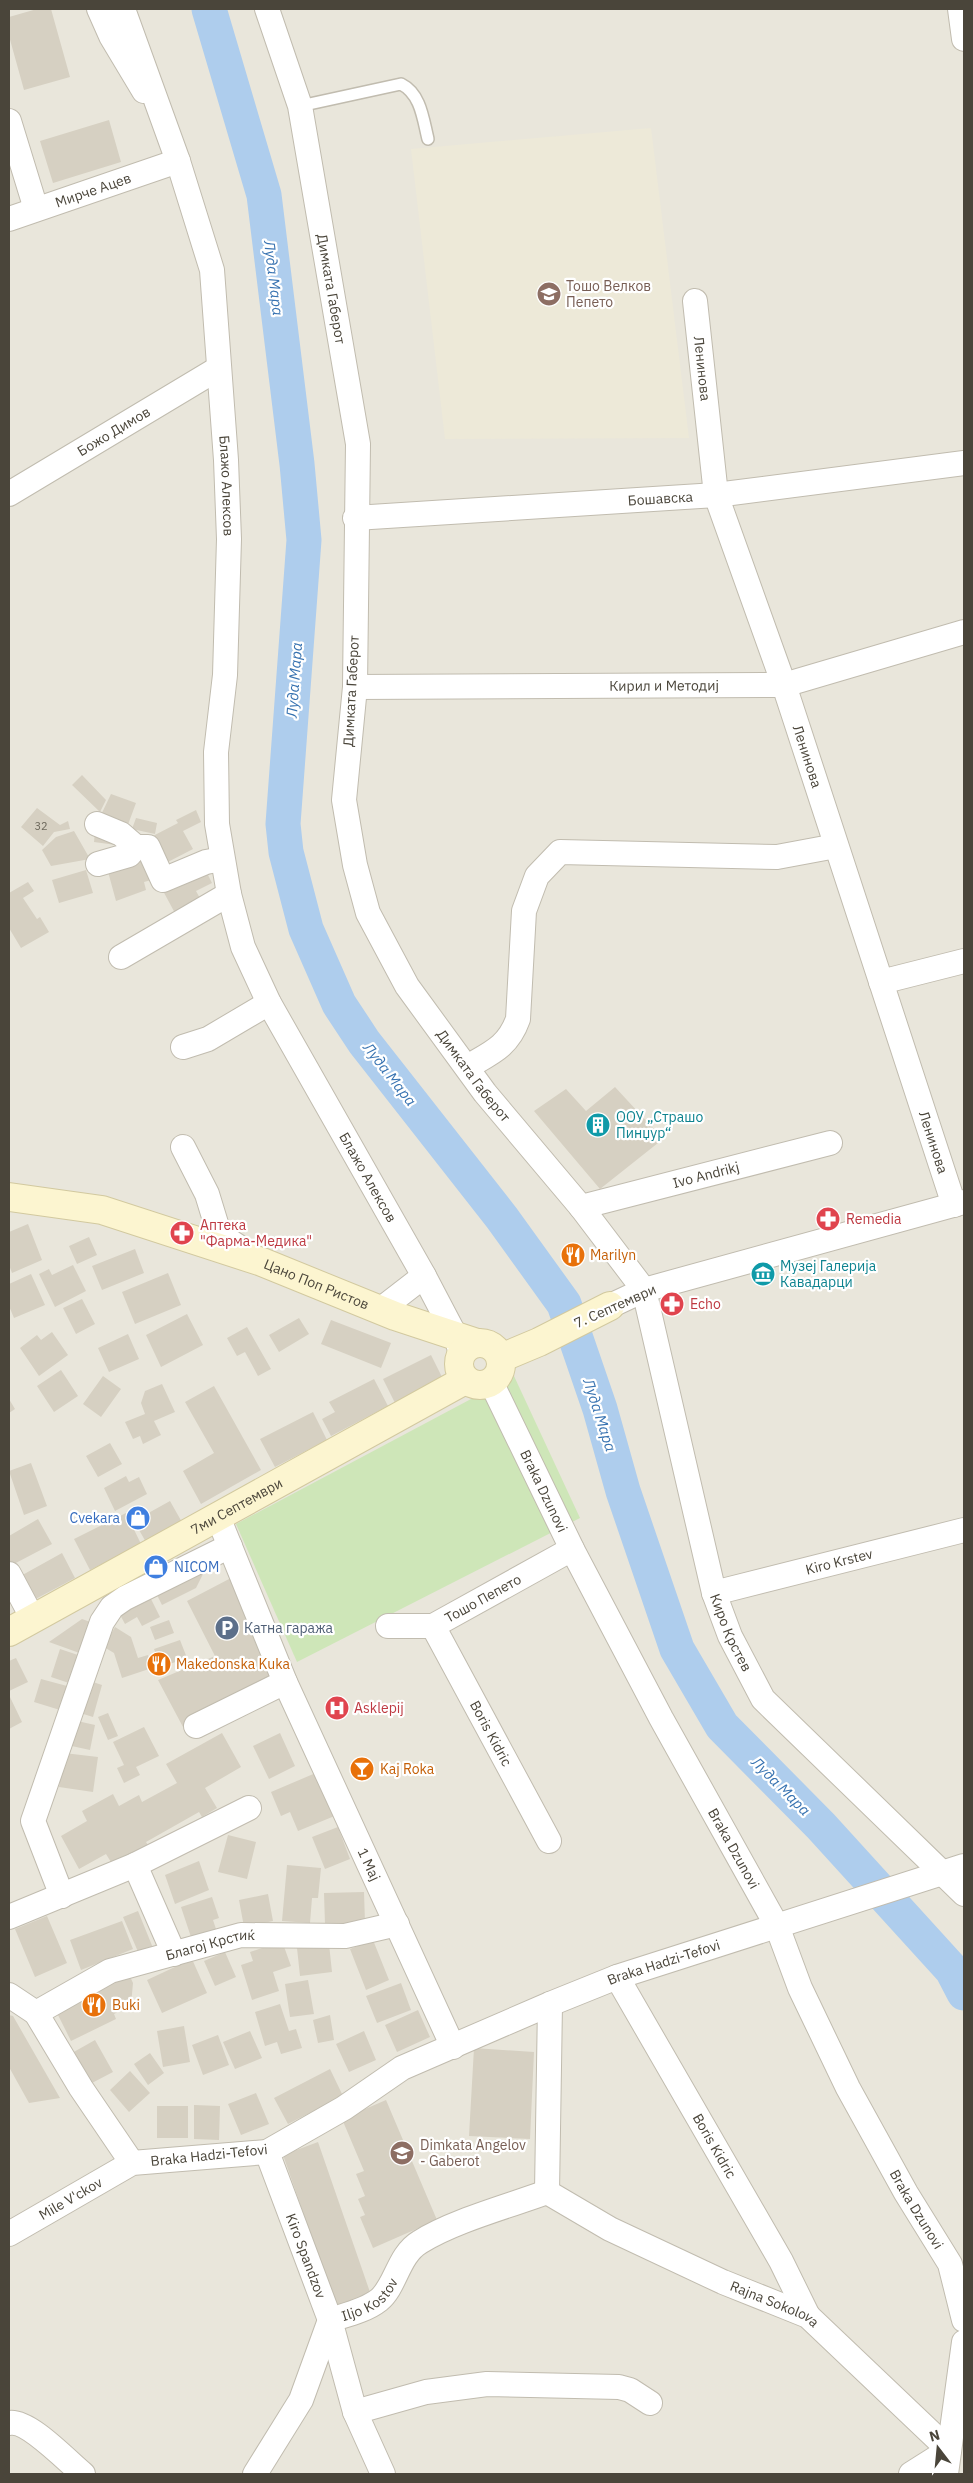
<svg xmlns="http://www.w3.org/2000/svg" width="973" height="2483" font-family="'IBM Plex Sans',sans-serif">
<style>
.residential{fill:#e9e6db}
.education{fill:#ede9d8}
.green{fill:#cee6b8}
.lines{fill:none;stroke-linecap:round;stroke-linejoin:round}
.river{stroke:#aecded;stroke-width:35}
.building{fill:#d6d0c2}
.lane-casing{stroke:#c1bcaf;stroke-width:14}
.street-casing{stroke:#c1bcaf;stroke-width:26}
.secondary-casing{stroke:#d2c99f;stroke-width:30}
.lane{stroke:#fff;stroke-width:11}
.street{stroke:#fff;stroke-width:24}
.secondary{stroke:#fcf5d0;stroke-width:28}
.labels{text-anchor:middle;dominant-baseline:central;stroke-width:4.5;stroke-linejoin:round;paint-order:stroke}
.number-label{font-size:11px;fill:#6d685c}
.street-label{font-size:14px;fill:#4a453a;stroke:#fff}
.education-label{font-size:14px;fill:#785e54;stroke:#fff;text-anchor:start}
.culture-label{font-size:14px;fill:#0d838f;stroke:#fff;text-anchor:start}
.health-label{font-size:14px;fill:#be3a42;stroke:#fff;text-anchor:start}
.food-label{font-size:14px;fill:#c56008;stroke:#fff;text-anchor:start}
.shop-label{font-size:14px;fill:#366cbe;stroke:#fff;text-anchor:end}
.service-label{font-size:14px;fill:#4e5e75;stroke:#fff;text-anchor:start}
.water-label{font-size:15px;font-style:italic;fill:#3873b1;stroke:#fff}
</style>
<rect width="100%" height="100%" fill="#f5f3ed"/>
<path class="residential" d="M9,9h955v2465h-955z"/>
<path class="education" d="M651,128l38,310 -244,1 -34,-290z"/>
<path class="green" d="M514,1376l66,142 -283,144 -61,-138z"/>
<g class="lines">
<path class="river" d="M209,9l55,186 33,269 7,76 -21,284 3,28 20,77 33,75 25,38 138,176 62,86 36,105 23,82 54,158 45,77 99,100 131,144 12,23"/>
</g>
<path class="building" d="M37,9h14l19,68 -46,13 -15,-54v-19z
M109,120l12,42 -68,21 -13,-42z
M82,775l24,25 -6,12 -28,-27z
M111,794l25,9 -10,27 -26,-13z
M37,808l23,17 8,-4 2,8 -16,3 -11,14 -22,-19z
M196,810l5,12 -18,9 10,18 -29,15 -13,-27 27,-14 -2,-3z
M136,818l21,5 -2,11 -23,-5z
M74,831l16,28 -39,7 -9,-16 14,-13z
M95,832l21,13 -22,-3z
M147,857l8,22 -11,3 2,8 -30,11 -9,-33z
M86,870l7,23 -34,10 -7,-23z
M206,871l6,12 -16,8 6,11 -26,13 -14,-26z
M28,882l6,9 -11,7 14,21 3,-2 9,15 -28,16 -12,-20v-35z
M615,1087l48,52 -63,50 -66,-78 32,-22 20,22z
M28,1224l14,36 -30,13 -3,-8v-33z
M89,1237l8,18 -20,9 -8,-18z
M135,1249l9,24 -42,17 -10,-24z
M73,1265l13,26 -31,16 -16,-33 10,-5 3,6z
M168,1273l13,32 -46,19 -13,-32z
M31,1274l14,31 -31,13 -5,-12v-22z
M82,1299l13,25 -19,10 -13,-26z
M187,1314l16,31 -42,22 -15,-32z
M299,1318l10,16 -30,18 -10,-17z
M331,1320l60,23 -10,25 -60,-24z
M247,1327l24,42 -13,7 -13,-24 -8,4 -10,-18z
M52,1332l16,23 -29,21 -19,-28 17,-13 4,5z
M128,1334l11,25 -30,13 -11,-24z
M431,1355l12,24 -48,24 -12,-24z
M61,1370l17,26 -24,16 -17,-26z
M103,1376l18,13 -20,28 -18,-13z
M374,1379l14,27 -57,30 -9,-17 13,-7 -6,-10z
M162,1384l13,28 -21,9 7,14 -18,9 -3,-8 -7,3 -8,-17 20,-8 -4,-11 4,-12z
M214,1386l47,84 -60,34 -18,-33 31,-18 -29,-51z
M9,1399l6,10 -6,4z
M313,1412l14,28 -52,27 -15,-28z
M110,1443l12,21 -24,13 -12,-21z
M31,1463l16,43 -23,9 -15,-44z
M126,1476l3,6 10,-5 8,17 -32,17 -11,-23z
M170,1501l13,23 -36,20 -13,-23z
M126,1513l15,31 -51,26 -16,-31z
M38,1519l14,25 -40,21 -3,-5v-24z
M62,1553l13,25 -45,24 -13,-24z
M200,1566l4,6 -8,16 -34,17 -8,-16z
M231,1578l45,98 -93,51 -25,-47 57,-24 -28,-55z
M149,1595l11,22 -18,9 -5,-9 -12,7 -7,-13z
M82,1619l14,5 -11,31 -36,-13z
M169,1620l5,13 -19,7 -5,-13z
M115,1627l16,10 7,21 10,-3 4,13 -30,10 -8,-25 -10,-6z
M180,1640l7,18 -26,9 -7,-18z
M60,1649l21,7 -9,28 -21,-7z
M16,1658l12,24 -19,9v-30z
M41,1679l26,7 -7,24 -26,-8z
M87,1680l15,5 -9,32 -16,-5z
M9,1695l13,27 -13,7z
M108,1713l10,23 -10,4 -10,-23z
M73,1720l22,5 -5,25 -23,-5z
M144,1727l15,29 -23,11 4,8 -16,8 -7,-15 7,-3 -11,-23z
M222,1733l19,34 -36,21 12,20 -15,9 -3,-5 -53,30 3,5 -35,20 -8,-13 -27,15 -18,-33 26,-15 -5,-10 31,-17 6,12 20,-11 3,7 35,-19 -11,-19z
M280,1733l15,33 -26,13 -16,-33z
M64,1753l34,4 -5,35 -34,-5z
M318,1772l19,43 -39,16 -8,-19 -9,4 -10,-24z
M338,1827l12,32 -25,10 -13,-32z
M228,1835l28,7 -9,37 -29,-7z
M199,1861l10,29 -34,14 -10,-29z
M287,1865l34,3 -3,30h-6l-2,25 -28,-2z
M364,1892l1,31 -40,1 -1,-31z
M268,1894l5,27 -29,6 -5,-27z
M212,1897l7,21 -6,2 3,9 -25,8 -10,-30z
M138,1911l15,37 -14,6 -16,-37z
M47,1916l20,47 -32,14 -20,-48z
M122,1921l11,28 -52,21 -11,-30z
M373,1940l16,40 -23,10 -16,-41z
M282,1941l9,25 -18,6 6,19 -27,9 -11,-35 12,-4 -3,-9z
M329,1944l3,28 -32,4 -3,-28z
M225,1952l11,25 -21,9 -11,-25z
M192,1959l15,34 -45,20 -15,-33z
M128,1972l5,11 -2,22 -17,9 2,5 -45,22 -14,-28 42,-20 -2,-6z
M308,1980l6,34 -24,3 -5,-33z
M401,1983l10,27 -34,13 -11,-27z
M280,2004l9,27 7,-2 6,19 -21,6 -4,-12 -12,4 -10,-34z
M418,2010l12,27 -33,15 -12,-27z
M9,2015l4,1 47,82 -31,5 -20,-36z
M330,2015l4,25 -16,3 -5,-23z
M184,2026l6,36 -27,5 -6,-36z
M250,2031l12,27 -27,11 -12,-27z
M364,2031l12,29 -27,12 -13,-28z
M218,2035l11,30 -26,10 -11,-30z
M95,2040l18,32 -23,12 -18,-31z
M474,2048l60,4 -4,87 -61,-3z
M150,2053l14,20 -16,12 -14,-21z
M330,2069l13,27 -55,28 -14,-26z
M130,2071l20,22 -21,19 -19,-22z
M256,2093l13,31 -28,11 -13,-31z
M386,2100l51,120 -64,28 -13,-31 5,-2 -7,-16 7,-3 -9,-22 8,-3 -22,-52z
M194,2105l26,1 -1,34 -25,-1z
M157,2106h31v32h-31z
M318,2142l53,153 -35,12 -53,-152z"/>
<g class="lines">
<defs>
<path id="lane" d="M300,106l101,-22c20,10 22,35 27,55"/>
<g id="street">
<path d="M99,9l12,27 33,55"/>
<path id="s1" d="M123,9l55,152 34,109 14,190 3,79 -4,136 -9,77 1,72 12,70 14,53 26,56 155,273 32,61 5,16"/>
<path id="s2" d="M267,9l33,97 58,338 -3,243 -11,113 11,65 13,48 39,73 78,107 96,114 63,83 70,303 16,43 33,63 201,195"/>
<path d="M960,9l4,30"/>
<path d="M9,121l27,88"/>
<path id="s3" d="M9,219l169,-58"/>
<path id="s4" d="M695,301l21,194 68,190 170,520"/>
<path id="s5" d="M9,494l210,-126"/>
<path id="s6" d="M355,518l361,-23 248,-32"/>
<path id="s7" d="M355,687l429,-2 180,-53"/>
<path d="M97,824l24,10 15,13h12l15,33 43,-18 16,-3"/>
<path d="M98,864l31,-9 7,-8"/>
<path d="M121,957l108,-63"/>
<path d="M881,982l83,-21"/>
<path d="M183,1047l25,-8 61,-36"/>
<path d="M467,1067c24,-14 41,-20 51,-48l6,-108 13,-35 23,-24 217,5 59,-11"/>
<path d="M183,1147l24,47 11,36 7,8 23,15"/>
<path id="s8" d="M581,1207l249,-64"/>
<path d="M610,1306l34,-16 320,-88"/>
<path d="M380,1310l44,-34"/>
<path id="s9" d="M491,1382l81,167 89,169 116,208 23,62 48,100 58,105 44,71 14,56"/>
<path id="s10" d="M218,1517l67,165 168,365"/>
<path d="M9,1574l24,45"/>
<path id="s11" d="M714,1593l250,-63"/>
<path id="s12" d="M388,1626h45l139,-77"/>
<path id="s13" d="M433,1626l116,215"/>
<path d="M196,1726l89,-44"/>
<path d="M135,1865l39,89"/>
<path d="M62,1896l-29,-75 69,-199 10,-15 13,-9 105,-52"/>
<path d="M9,1917l126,-52 114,-57"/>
<path id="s14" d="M617,1977l164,284 27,55"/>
<path d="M9,1995l27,18 45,75 51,75"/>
<path id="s15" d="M36,2013l74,-42 131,-36 104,1 52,-12"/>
<path id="s16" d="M267,2152l63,168 25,92 28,62"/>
<path id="s17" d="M547,2192l63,37 113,53 85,34 141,134"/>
<path d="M547,2192l3,-188"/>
<path id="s18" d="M9,2234l123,-71 135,-11 77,-44 58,-40 148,-64 67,-27 347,-111"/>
<path d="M355,2412l71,-20 61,-8 132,3 11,3 20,13"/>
<path d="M9,2423c19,-4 59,39 74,51"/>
<path id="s19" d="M255,2474l46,-74 29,-80c15,-5 35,-9 49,-20 17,-14 19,-45 41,-58 33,-21 89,-36 127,-50"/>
<path d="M911,2474l38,-24"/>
<path d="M946,2474l18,-132"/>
</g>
<g id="secondary">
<path id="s20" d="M9,1197l93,13 160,52 133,54 82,27"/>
<circle cx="480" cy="1364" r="21"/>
<path d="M501,1358l38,-16 71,-36"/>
<path id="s21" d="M9,1632l456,-252"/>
</g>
</defs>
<use href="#lane" class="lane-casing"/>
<use href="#street" class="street-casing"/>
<use href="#secondary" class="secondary-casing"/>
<use href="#lane" class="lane"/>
<use href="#street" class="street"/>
<use href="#secondary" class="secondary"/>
</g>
<defs>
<symbol id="school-disc" viewBox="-11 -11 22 22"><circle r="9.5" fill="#8d6e63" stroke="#fff"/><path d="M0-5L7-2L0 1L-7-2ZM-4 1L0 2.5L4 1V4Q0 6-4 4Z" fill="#fff"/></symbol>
<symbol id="building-disc" viewBox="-11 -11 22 22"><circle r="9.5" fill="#0f9aa8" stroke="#fff"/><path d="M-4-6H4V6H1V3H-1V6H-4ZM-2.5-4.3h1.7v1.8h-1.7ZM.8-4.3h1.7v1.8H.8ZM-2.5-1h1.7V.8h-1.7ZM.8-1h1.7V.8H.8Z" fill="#fff"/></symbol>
<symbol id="pharmacy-disc" viewBox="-11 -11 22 22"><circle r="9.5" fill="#e0444e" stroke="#fff"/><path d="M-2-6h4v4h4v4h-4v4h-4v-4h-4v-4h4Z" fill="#fff"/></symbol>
<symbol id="restaurant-disc" viewBox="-11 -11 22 22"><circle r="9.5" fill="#e8710a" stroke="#fff"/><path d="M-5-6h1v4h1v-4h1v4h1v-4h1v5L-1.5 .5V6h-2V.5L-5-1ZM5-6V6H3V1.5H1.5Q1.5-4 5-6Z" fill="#fff"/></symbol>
<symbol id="museum-disc" viewBox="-11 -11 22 22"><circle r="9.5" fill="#0f9aa8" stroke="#fff"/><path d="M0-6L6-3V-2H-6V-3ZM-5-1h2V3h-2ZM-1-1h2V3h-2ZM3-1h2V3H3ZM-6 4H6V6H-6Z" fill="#fff"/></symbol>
<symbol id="shop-disc" viewBox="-11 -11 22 22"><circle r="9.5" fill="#3f7fe0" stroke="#fff"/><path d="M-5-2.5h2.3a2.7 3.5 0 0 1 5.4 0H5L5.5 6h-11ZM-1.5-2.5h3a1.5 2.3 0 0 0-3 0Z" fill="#fff"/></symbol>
<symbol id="parking-disc" viewBox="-11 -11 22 22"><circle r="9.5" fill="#5c6f8a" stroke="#fff"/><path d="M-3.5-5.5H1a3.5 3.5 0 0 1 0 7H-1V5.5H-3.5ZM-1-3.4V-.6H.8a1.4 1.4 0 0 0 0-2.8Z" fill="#fff"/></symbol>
<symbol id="hospital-disc" viewBox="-11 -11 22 22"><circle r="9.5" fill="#e0444e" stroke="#fff"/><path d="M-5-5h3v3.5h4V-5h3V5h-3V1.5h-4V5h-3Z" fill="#fff"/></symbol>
<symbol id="bar-disc" viewBox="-11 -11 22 22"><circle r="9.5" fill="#e8710a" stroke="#fff"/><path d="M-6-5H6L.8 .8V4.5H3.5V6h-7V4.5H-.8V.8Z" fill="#fff"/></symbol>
</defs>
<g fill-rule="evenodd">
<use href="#school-disc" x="535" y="280" width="28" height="28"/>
<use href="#building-disc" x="584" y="1111" width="28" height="28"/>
<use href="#pharmacy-disc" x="814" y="1205" width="28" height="28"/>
<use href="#pharmacy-disc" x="168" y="1219" width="28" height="28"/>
<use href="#restaurant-disc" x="559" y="1241" width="28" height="28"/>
<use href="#museum-disc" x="749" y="1260" width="28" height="28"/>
<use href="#pharmacy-disc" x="658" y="1290" width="28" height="28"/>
<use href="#shop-disc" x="124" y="1504" width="28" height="28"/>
<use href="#shop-disc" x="142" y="1553" width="28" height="28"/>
<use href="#parking-disc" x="213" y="1614" width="28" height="28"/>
<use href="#restaurant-disc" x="145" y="1650" width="28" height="28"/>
<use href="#hospital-disc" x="323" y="1694" width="28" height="28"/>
<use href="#bar-disc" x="348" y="1755" width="28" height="28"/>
<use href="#restaurant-disc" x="80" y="1991" width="28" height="28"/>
<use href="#school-disc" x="388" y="2139" width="28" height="28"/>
</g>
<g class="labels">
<g class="number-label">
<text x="41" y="826">32</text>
</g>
<g class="street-label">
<text stroke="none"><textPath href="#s3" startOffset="89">Мирче Ацев</textPath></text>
<text stroke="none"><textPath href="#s2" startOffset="288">Димката Габерот</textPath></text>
<text stroke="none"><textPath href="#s4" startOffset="68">Ленинова</textPath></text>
<text stroke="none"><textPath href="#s5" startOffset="122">Божо Димов</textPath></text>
<text stroke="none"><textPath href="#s1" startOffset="492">Блажо Алексов</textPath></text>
<text stroke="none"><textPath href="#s6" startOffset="306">Бошавска</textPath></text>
<text stroke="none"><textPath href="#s7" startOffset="309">Кирил и Методиј</textPath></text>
<text transform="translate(351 691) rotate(-87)">Димката Габерот</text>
<text stroke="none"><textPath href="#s4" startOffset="472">Ленинова</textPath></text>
<text stroke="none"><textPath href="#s2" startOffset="1112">Димката Габерот</textPath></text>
<text stroke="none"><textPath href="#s4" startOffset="878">Ленинова</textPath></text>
<text stroke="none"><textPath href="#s8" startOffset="129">Ivo Andrikj</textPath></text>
<text stroke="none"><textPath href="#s1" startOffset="1219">Блажо Алексов</textPath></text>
<text stroke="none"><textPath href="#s20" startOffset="321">Цано Поп Ристов</textPath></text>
<text transform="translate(615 1306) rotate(-24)">7. Септември</text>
<text stroke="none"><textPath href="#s9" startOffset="121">Braka Dzunovi</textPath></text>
<text stroke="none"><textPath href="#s21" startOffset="260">7ми Септември</textPath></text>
<text stroke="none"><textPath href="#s11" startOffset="129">Kiro Krstev</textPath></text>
<text stroke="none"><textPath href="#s12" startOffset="102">Тошо Пепето</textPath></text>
<text stroke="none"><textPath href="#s2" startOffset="1740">Киро Крстев</textPath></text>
<text stroke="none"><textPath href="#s13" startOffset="122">Boris Kidric</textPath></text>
<text stroke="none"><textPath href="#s9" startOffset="526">Braka Dzunovi</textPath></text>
<text stroke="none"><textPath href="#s10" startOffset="379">1 Maj</textPath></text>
<text stroke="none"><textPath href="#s15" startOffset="189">Благој Крстиќ</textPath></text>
<text stroke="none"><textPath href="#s18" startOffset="719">Braka Hadzi-Tefovi</textPath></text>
<text stroke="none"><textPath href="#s14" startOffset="195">Boris Kidric</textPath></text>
<text transform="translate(209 2155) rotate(-6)">Braka Hadzi-Tefovi</text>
<text stroke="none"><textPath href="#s18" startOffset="71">Mile V'ckov</textPath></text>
<text stroke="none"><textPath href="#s9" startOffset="931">Braka Dzunovi</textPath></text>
<text stroke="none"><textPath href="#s16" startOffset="111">Kiro Spandzov</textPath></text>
<text stroke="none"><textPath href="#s19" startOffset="218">Iljo Kostov</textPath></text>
<text stroke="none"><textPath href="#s17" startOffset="254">Rajna Sokolova</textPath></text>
</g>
<g class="education-label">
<text x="566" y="286">Тошо Велков<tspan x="566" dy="16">Пепето</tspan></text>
<text x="420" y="2145">Dimkata Angelov<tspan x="420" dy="16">- Gaberot</tspan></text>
</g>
<g class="culture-label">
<text x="616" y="1117">ООУ „Страшо<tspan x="616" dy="16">Пинџур“</tspan></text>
<text x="780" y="1266">Музеј Галерија<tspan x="780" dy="16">Кавадарци</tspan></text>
</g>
<g class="health-label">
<text x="846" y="1219">Remedia</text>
<text x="200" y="1225">Аптека<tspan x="200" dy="16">"Фарма-Медика"</tspan></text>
<text x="690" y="1304">Echo</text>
<text x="354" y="1708">Asklepij</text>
</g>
<g class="food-label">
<text x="590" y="1255">Marilyn</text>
<text x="176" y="1664">Makedonska Kuka</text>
<text x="380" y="1769">Kaj Roka</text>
<text x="112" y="2005">Buki</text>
</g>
<g class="shop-label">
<text x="120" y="1518">Cvekara</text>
<text x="174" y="1567" text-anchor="start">NICOM</text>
</g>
<g class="service-label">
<text x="244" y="1628">Катна гаража</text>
</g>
<g class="water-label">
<text transform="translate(274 278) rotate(83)">Луда Мара</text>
<text transform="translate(294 680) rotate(-86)">Луда Мара</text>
<text transform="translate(390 1074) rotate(52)">Луда Мара</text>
<text transform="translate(600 1415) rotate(72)">Луда Мара</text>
<text transform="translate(781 1786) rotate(45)">Луда Мара</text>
</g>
</g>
<rect width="973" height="2483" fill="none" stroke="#4a453a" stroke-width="20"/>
<g transform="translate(938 2448) rotate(344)" stroke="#ffffff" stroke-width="4" paint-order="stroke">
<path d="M0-4L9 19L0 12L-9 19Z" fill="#4a453a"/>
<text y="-8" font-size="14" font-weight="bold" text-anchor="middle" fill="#4a453a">N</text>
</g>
</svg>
